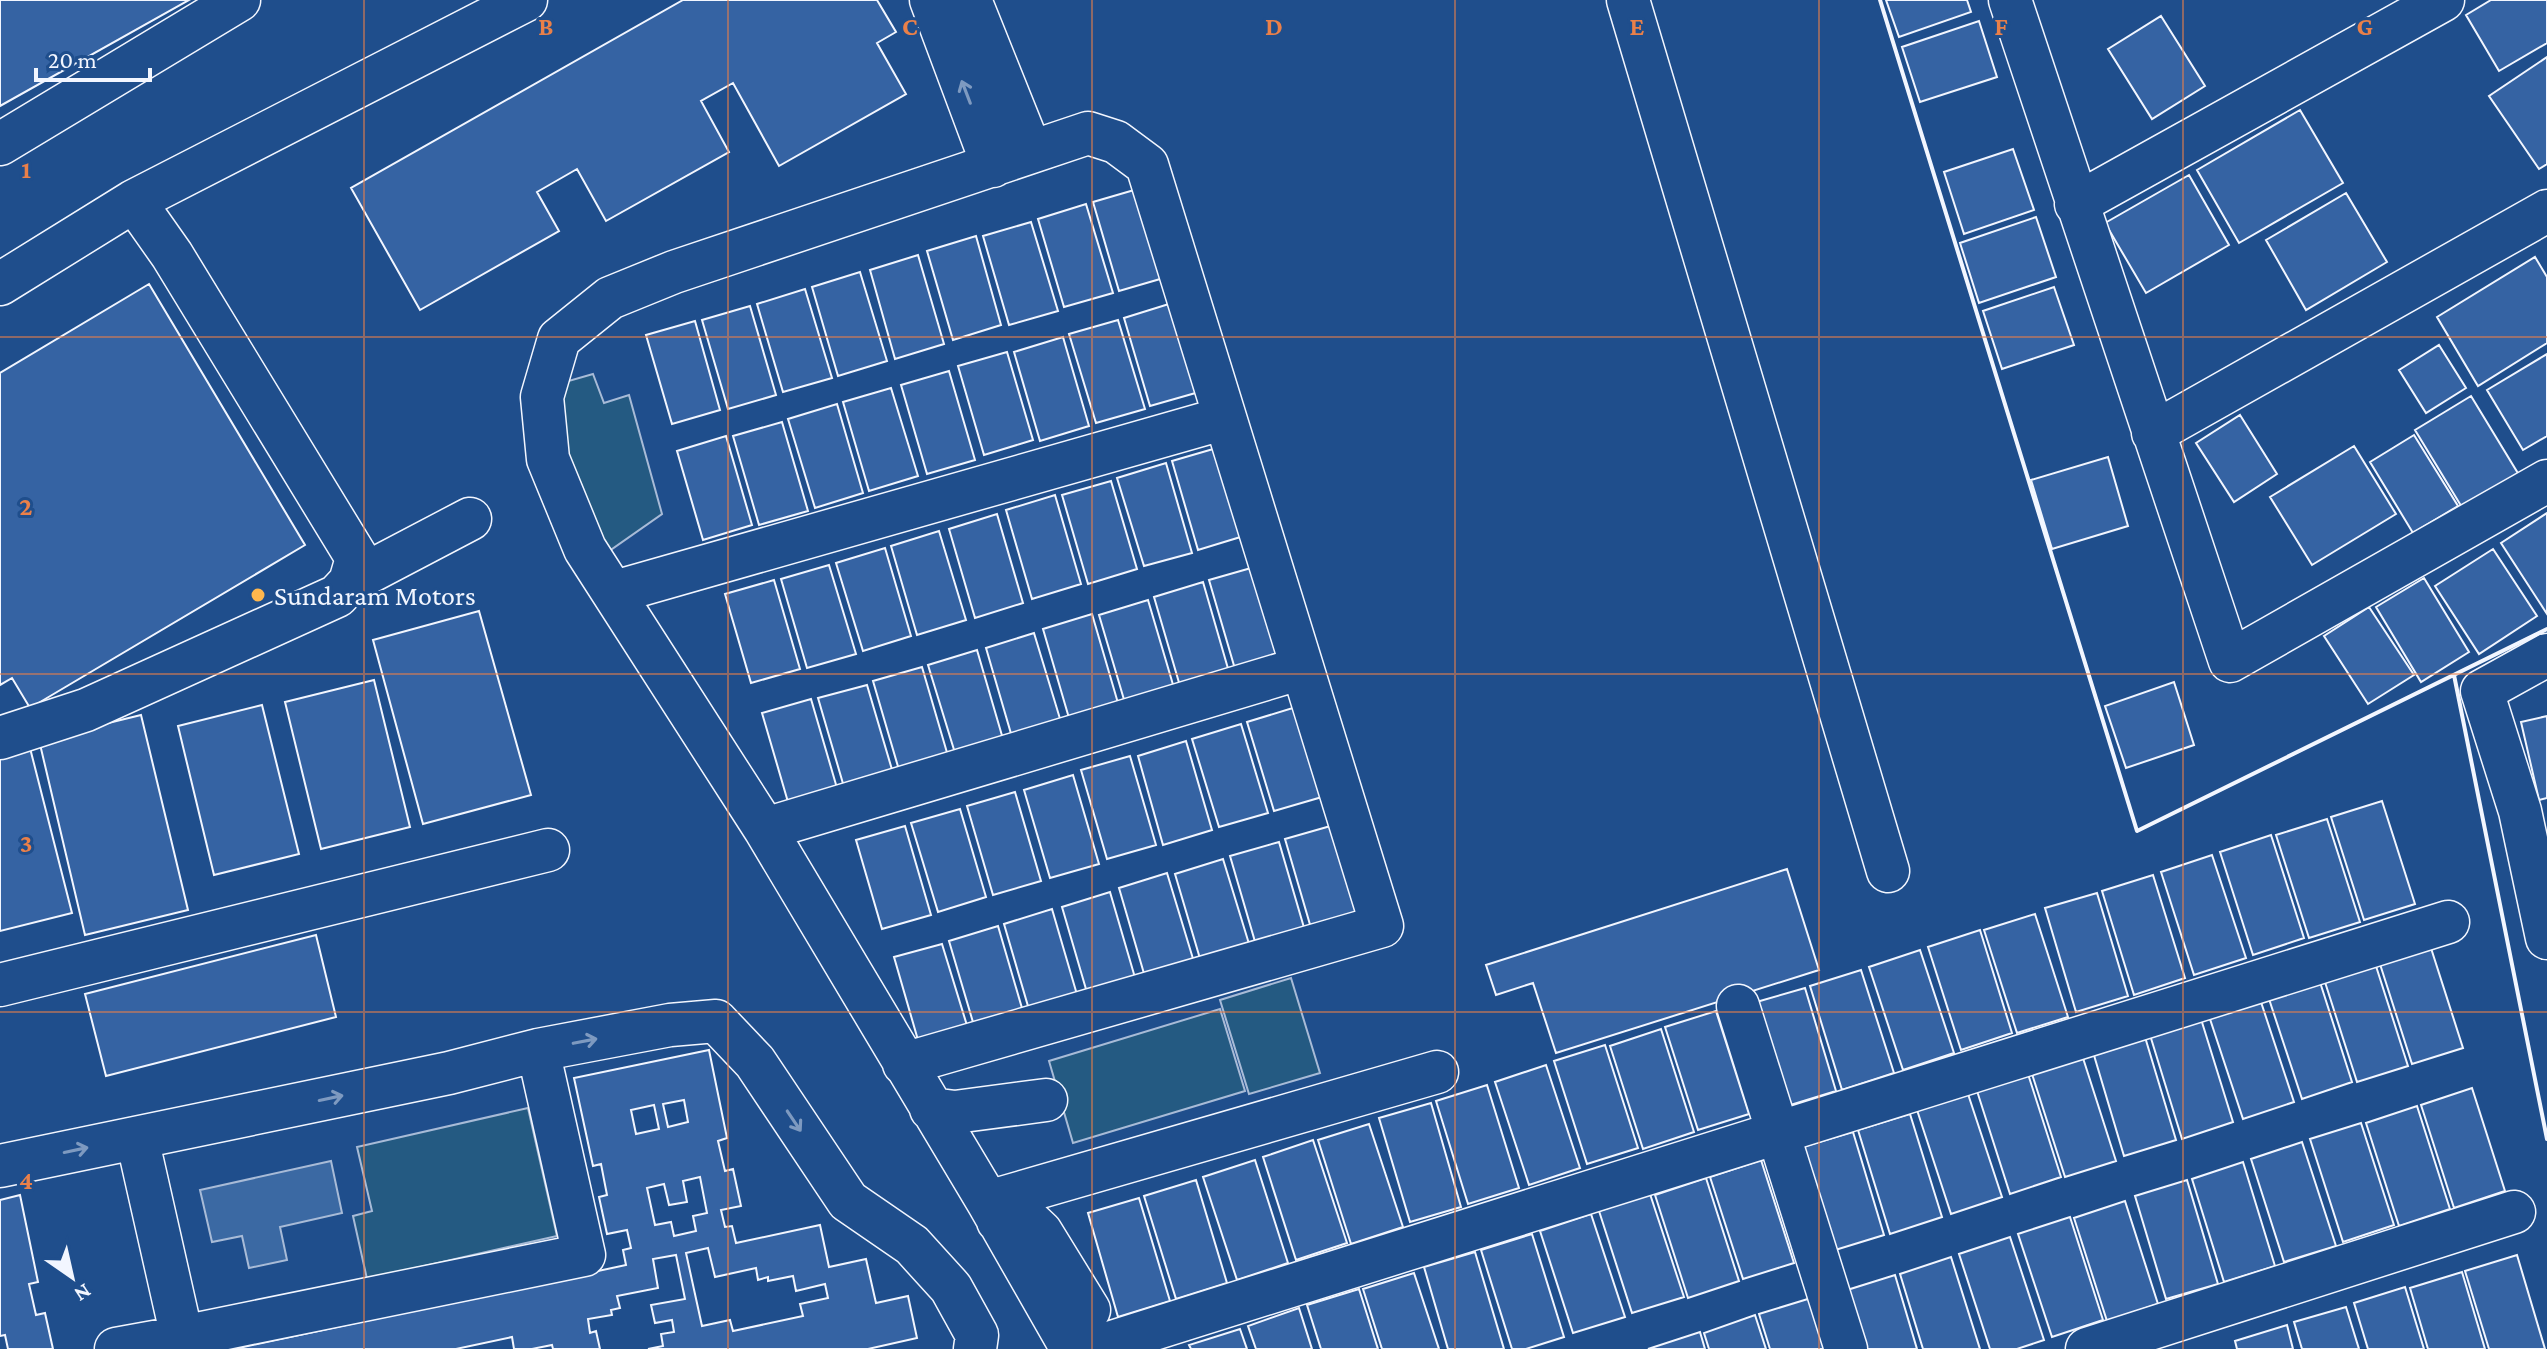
<svg xmlns="http://www.w3.org/2000/svg" width="2547" height="1349" font-family="'Crimson Pro',serif">
<style>
.green{fill:#245a82;stroke:#a8bbd7;stroke-width:2}
.water{fill:#3b69a3;stroke:#a8bbd7;stroke-width:2}
.building{fill:#3563a3;stroke:#f2f6ff;stroke-width:2;fill-rule:evenodd}
.lines{fill:none;stroke-linecap:round;stroke-linejoin:round}
.minor-casing{stroke:#f2f6ff;stroke-width:45}
.minor{stroke:#1f4e8c;stroke-width:42}
.wall{stroke:#f2f6ff;stroke-width:4}
.oneway{stroke:#7e9ac0}
.grid{fill:none;stroke:#ea8049;stroke-width:2;stroke-opacity:0.55}
.poi-dot{fill:#ffb74d;stroke:#1f4e8c;stroke-width:3}
.labels{text-anchor:middle;dominant-baseline:central;stroke-width:6;stroke-linejoin:round;paint-order:stroke}
.poi-label{font-size:28px;fill:#f2f6ff;stroke:#1f4e8c;text-anchor:start}
.grid-label{font-size:26px;text-anchor:middle;font-weight:bold;fill:#ea8049;stroke:#1f4e8c;stroke-width:6;stroke-linejoin:round;paint-order:stroke}
</style>
<rect width="100%" height="100%" fill="#1f4e8c"/>
<path class="green" d="M593,374l11,29 25,-8 33,119 -60,42 -21,-30 -22,-122 6,-22z
M1291,978l29,95 -71,21 -29,-94z
M1220,1009l25,82 -172,52 -24,-82z
M528,1108l29,128 -190,43 -14,-63 19,-5 -15,-64z"/>
<path class="water" d="M331,1161l11,52 -62,14 7,33 -38,8 -7,-32 -30,6 -12,-52z"/>
<path class="building" d="M0,0h189l-189,106z
M683,0h194l19,32 -19,11 29,51 -127,72 -46,-83 -32,18 28,51 -123,69 -29,-52 -40,23 22,39 -139,79 -69,-122z
M1886,0h81l4,12 -72,25z
M2491,0h56v43l-48,28 -33,-56z
M2161,16l44,70 -53,33 -44,-70z
M1979,21l18,56 -77,25 -18,-55z
M2547,57v107l-8,5 -50,-73z
M2300,110l43,73 -104,60 -42,-73z
M2013,149l21,61 -70,24 -20,-62z
M2189,175l40,70 -83,48 -41,-70z
M1141,188l26,89 -48,14 -26,-89z
M2346,193l41,69 -81,48 -40,-70z
M1086,204l27,89 -49,14 -26,-88z
M2036,217l20,60 -77,26 -19,-60z
M1031,222l27,89 -49,14 -26,-89z
M976,236l25,89 -48,15 -26,-89z
M918,255l26,89 -49,15 -25,-89z
M2535,257l12,20v66l-69,43 -41,-69z
M860,272l27,89 -49,15 -26,-89z
M149,284l156,261 -275,163 -18,-30 -12,7v-312z
M2054,287l20,58 -72,24 -19,-58z
M805,289l27,89 -49,14 -26,-88z
M1172,303l27,89 -49,14 -26,-88z
M750,306l26,89 -48,14 -26,-89z
M1118,320l27,89 -49,14 -27,-89z
M695,321l25,89 -48,14 -26,-89z
M1063,337l26,89 -49,15 -26,-89z
M2439,345l27,43 -40,25 -27,-43z
M1007,352l26,88 -49,15 -26,-89z
M2547,354v82l-24,14 -36,-60z
M949,371l26,89 -48,14 -26,-89z
M891,388l27,88 -49,15 -26,-89z
M2471,396l48,79 -56,34 -48,-79z
M837,404l26,89 -48,15 -27,-89z
M2240,415l37,59 -43,28 -38,-59z
M782,422l26,89 -49,14 -26,-89z
M2414,435l44,71 -45,27 -43,-71z
M726,436l26,89 -49,15 -26,-89z
M2354,446l42,68 -84,51 -42,-68z
M1220,447l27,88 -49,15 -26,-89z
M2108,457l20,69 -76,23 -21,-69z
M1166,463l26,90 -48,13 -27,-88z
M1111,481l26,88 -49,15 -26,-89z
M1055,495l26,89 -49,15 -26,-89z
M2547,513v101l-46,-71z
M997,514l26,89 -48,15 -26,-89z
M939,531l27,89 -49,15 -26,-89z
M885,548l26,88 -48,15 -27,-88z
M2493,549l44,67 -58,38 -44,-68z
M829,565l27,89 -49,14 -26,-89z
M1258,566l26,89 -49,14 -26,-89z
M2424,578l45,74 -48,30 -45,-75z
M774,580l26,89 -49,14 -26,-89z
M1203,582l26,90 -49,14 -26,-89z
M1148,600l26,88 -49,15 -26,-88z
M2369,607l45,68 -46,29 -44,-68z
M479,611l52,184 -108,29 -50,-184z
M1092,614l26,89 -49,15 -26,-89z
M1034,633l27,89 -49,15 -26,-89z
M977,650l26,89 -48,14 -27,-88z
M922,667l26,89 -49,14 -26,-89z
M374,680l36,147 -89,22 -36,-147z
M2174,682l20,63 -68,23 -21,-62z
M867,685l26,88 -49,14 -26,-89z
M811,699l26,89 -49,14 -26,-89z
M262,705l37,149 -85,21 -36,-149z
M1296,707l26,90 -48,14 -27,-89z
M141,715l47,195 -103,25 -46,-195z
M2547,716v82l-8,2 -18,-78z
M1241,724l27,89 -49,14 -27,-88z
M1186,741l26,89 -49,15 -25,-89z
M30,748l42,165 -72,18v-176z
M1130,756l26,89 -49,14 -26,-89z
M1073,775l26,89 -49,14 -26,-88z
M1015,792l26,89 -48,14 -26,-89z
M2382,801l33,103 -51,16 -33,-103z
M960,809l26,88 -48,15 -27,-89z
M2327,819l33,103 -51,16 -33,-103z
M1334,825l26,89 -49,14 -26,-89z
M905,826l26,89 -49,14 -26,-89z
M2271,835l33,103 -51,17 -33,-103z
M1279,842l26,89 -49,14 -26,-89z
M2212,855l34,103 -52,17 -33,-103z
M1223,859l27,88 -49,15 -26,-88z
M1787,869l32,101 -263,83 -23,-70 -37,12 -10,-30z
M1167,873l27,89 -49,15 -26,-89z
M2153,875l32,103 -51,17 -32,-104z
M1110,892l26,89 -48,15 -26,-89z
M2097,893l31,103 -52,16 -31,-104z
M1052,909l26,89 -48,15 -26,-89z
M2035,914l33,103 -51,16 -33,-103z
M998,926l26,89 -49,14 -26,-88z
M1980,930l32,103 -51,17 -33,-103z
M316,935l20,82 -230,59 -21,-82z
M942,944l27,88 -49,15 -26,-90z
M2430,945l33,103 -51,16 -33,-103z
M1920,950l34,103 -51,17 -34,-103z
M2375,963l33,103 -51,16 -33,-103z
M1861,970l33,103 -52,17 -32,-104z
M2319,979l33,103 -50,17 -34,-103z
M1805,988l31,103 -52,16 -31,-104z
M2260,999l34,103 -51,17 -34,-103z
M1716,1011l33,103 -51,16 -33,-103z
M2201,1019l32,103 -51,17 -32,-104z
M1661,1029l33,103 -51,17 -33,-103z
M2145,1037l31,103 -52,16 -31,-104z
M1605,1045l33,103 -51,16 -33,-103z
M709,1050l18,88 -9,3 7,30 8,-2 8,37 -20,4 4,17 7,-1 4,17 84,-18 9,42 37,-8 10,44 32,-7 9,42 -49,11h-220l15,-3 -2,-12 13,-2 -2,-12 -17,3 -4,-18 34,-6 -9,-44 -23,4 5,29 -41,8 3,12 -9,2 1,5 -24,4 2,14 6,-2 4,18h-47l-1,-4 -20,4h-18l-2,-12 -56,12h-222l392,-84 -3,-15 8,-2 -4,-18 -20,4 -8,-37 8,-2 -6,-31 -8,2 -19,-88zM684,1100l4,22 -20,5 -5,-23zM654,1105l5,24 -23,5 -5,-24zM700,1177l7,36 -14,3 3,15 -22,5 -3,-14 -16,3 -8,-37 17,-4 5,21 18,-3 -4,-21zM708,1248l7,29 41,-9 2,12 10,-3v4l25,-5 3,15 29,-7 3,14 -28,6 3,12 -70,15 -3,-11 -28,6 -16,-73z
M2083,1058l33,103 -51,16 -33,-103z
M1546,1065l34,103 -51,17 -34,-103z
M2028,1074l33,103 -51,17 -33,-103z
M1487,1085l32,103 -51,16 -32,-103z
M2472,1088l33,103 -51,17 -33,-103z
M1968,1094l34,103 -51,17 -34,-104z
M1431,1103l30,104 -51,15 -31,-104z
M2417,1106l33,103 -51,17 -33,-103z
M1910,1114l32,103 -52,17 -32,-104z
M2361,1123l33,102 -51,17 -33,-103z
M1369,1124l34,103 -52,17 -33,-104z
M1853,1132l31,103 -52,16 -30,-104z
M1313,1140l34,103 -51,17 -33,-103z
M2302,1142l34,104 -52,16 -33,-103z
M1255,1160l33,103 -51,17 -34,-103z
M1761,1160l33,103 -51,16 -33,-102z
M2243,1162l32,104 -51,16 -32,-103z
M1706,1178l33,103 -51,17 -33,-103z
M1196,1180l31,103 -51,16 -32,-103z
M2187,1180l31,104 -52,15 -31,-103z
M1650,1194l34,103 -52,16 -33,-102z
M20,1195l18,87 -9,2 7,31 9,-2 8,36h-45l-3,-14 -5,1v-136z
M1139,1198l31,103 -52,16 -30,-104z
M2125,1201l33,103 -51,17 -33,-103z
M1591,1214l34,103 -52,16 -33,-102z
M2070,1217l33,103 -51,17 -34,-103z
M1532,1234l32,103 -38,12h-14l-31,-99z
M2010,1237l34,103 -27,9h-27l-31,-95z
M1475,1252l29,97h-56l-24,-82z
M2517,1255l28,94h-56l-24,-78z
M1951,1257l29,92h-57l-23,-75z
M2462,1272l23,77h-57l-18,-61z
M1414,1273l25,76h-57l-19,-60z
M1895,1275l22,74h-56l-17,-58z
M2405,1287l19,62h-56l-14,-46z
M1359,1289l19,60h-57l-14,-44z
M1811,1298l16,51h-57l-11,-35z
M2346,1307l13,42h-57l-8,-27z
M1299,1308l13,41h-56l-8,-23z
M1755,1315l11,34h-57l-5,-16z
M2287,1325l6,24h-56l-2,-8z
M1240,1329l7,20h-56l-2,-4z
M1700,1332l5,17h-57z"/>
<g class="lines">
<defs>
<path id="minor" d="M931,0l62,166
M970,0l61,152
M1628,0l260,871
M2010,0l220,661 317,-180
M0,144l239,-144
M2076,204l367,-204
M0,284l134,-83 392,-201
M2153,433l394,-222
M350,582l120,-63
M615,592l610,-174
M2547,655l-65,36 38,120 27,127
M0,738l86,-28 251,-114 13,-14 7,-24 -185,-303 -38,-54
M765,829l537,-161
M0,985l548,-135
M1738,1006l108,343
M904,1064l478,-138 -235,-761 -31,-23 -28,-9 -414,139 -64,26 -51,41 -17,58 6,62 37,90 180,280 223,373 84,147
M931,1109l24,3 91,-12
M137,1138l45,199 402,-82 -46,-205
M0,1166l449,-93 89,-23 132,-25 46,-4 39,41 93,139 64,44 39,43 26,47 -2,14
M988,1202l449,-130
M998,1221l23,-8 20,19 48,78
M116,1349l66,-12
M1090,1349l1358,-427
M2087,1349l427,-137"/>
</defs>
<use href="#minor" class="minor-casing"/>
<use href="#minor" class="minor"/>
<path class="wall" d="M1880,0l257,831 410,-202
M2454,675l93,464"/>
</g>
<defs><path id="oneway-shaft" d="M-6 0H5M1.5-3L5.5 0L1.5 3" fill="none" stroke-width="1.6" stroke-linecap="round" stroke-linejoin="round" transform="scale(2)"/></defs>
<g class="oneway">
<use href="#oneway-shaft" transform="translate(966 92) rotate(-111)"/>
<use href="#oneway-shaft" transform="translate(585 1041) rotate(-11)"/>
<use href="#oneway-shaft" transform="translate(331 1098) rotate(-12)"/>
<use href="#oneway-shaft" transform="translate(794 1121) rotate(56)"/>
<use href="#oneway-shaft" transform="translate(76 1150) rotate(-12)"/>
</g>
<path class="grid" d="M364,0v1349M728,0v1349M1092,0v1349M1455,0v1349M1819,0v1349M2183,0v1349M0,337h2547M0,674h2547M0,1012h2547"/>
<circle class="poi-dot" cx="258" cy="595" r="8"/>
<g class="labels">
<g class="poi-label">
<text x="274" y="595">Sundaram Motors</text>
</g>
</g>
<g class="grid-label">
<text x="546" y="35">B</text>
<text x="910" y="35">C</text>
<text x="1274" y="35">D</text>
<text x="1637" y="35">E</text>
<text x="2001" y="35">F</text>
<text x="2365" y="35">G</text>
<text x="26" y="178">1</text>
<text x="26" y="515">2</text>
<text x="26" y="852">3</text>
<text x="26" y="1189">4</text>
</g>
<g transform="translate(72 1277) rotate(146)" stroke="#1f4e8c" stroke-width="6" paint-order="stroke">
<path d="M0-6L14 30L0 20L-14 30Z" fill="#f2f6ff"/>
<text y="-12" font-size="22" font-weight="bold" text-anchor="middle" fill="#f2f6ff">N</text>
</g>
<path d="M36 68v12h114v-12" fill="none" stroke="#f2f6ff" stroke-width="4"/>
<text x="48" y="68" font-size="24" fill="#f2f6ff" stroke="#1f4e8c" stroke-width="6" paint-order="stroke">20 m</text>
</svg>
